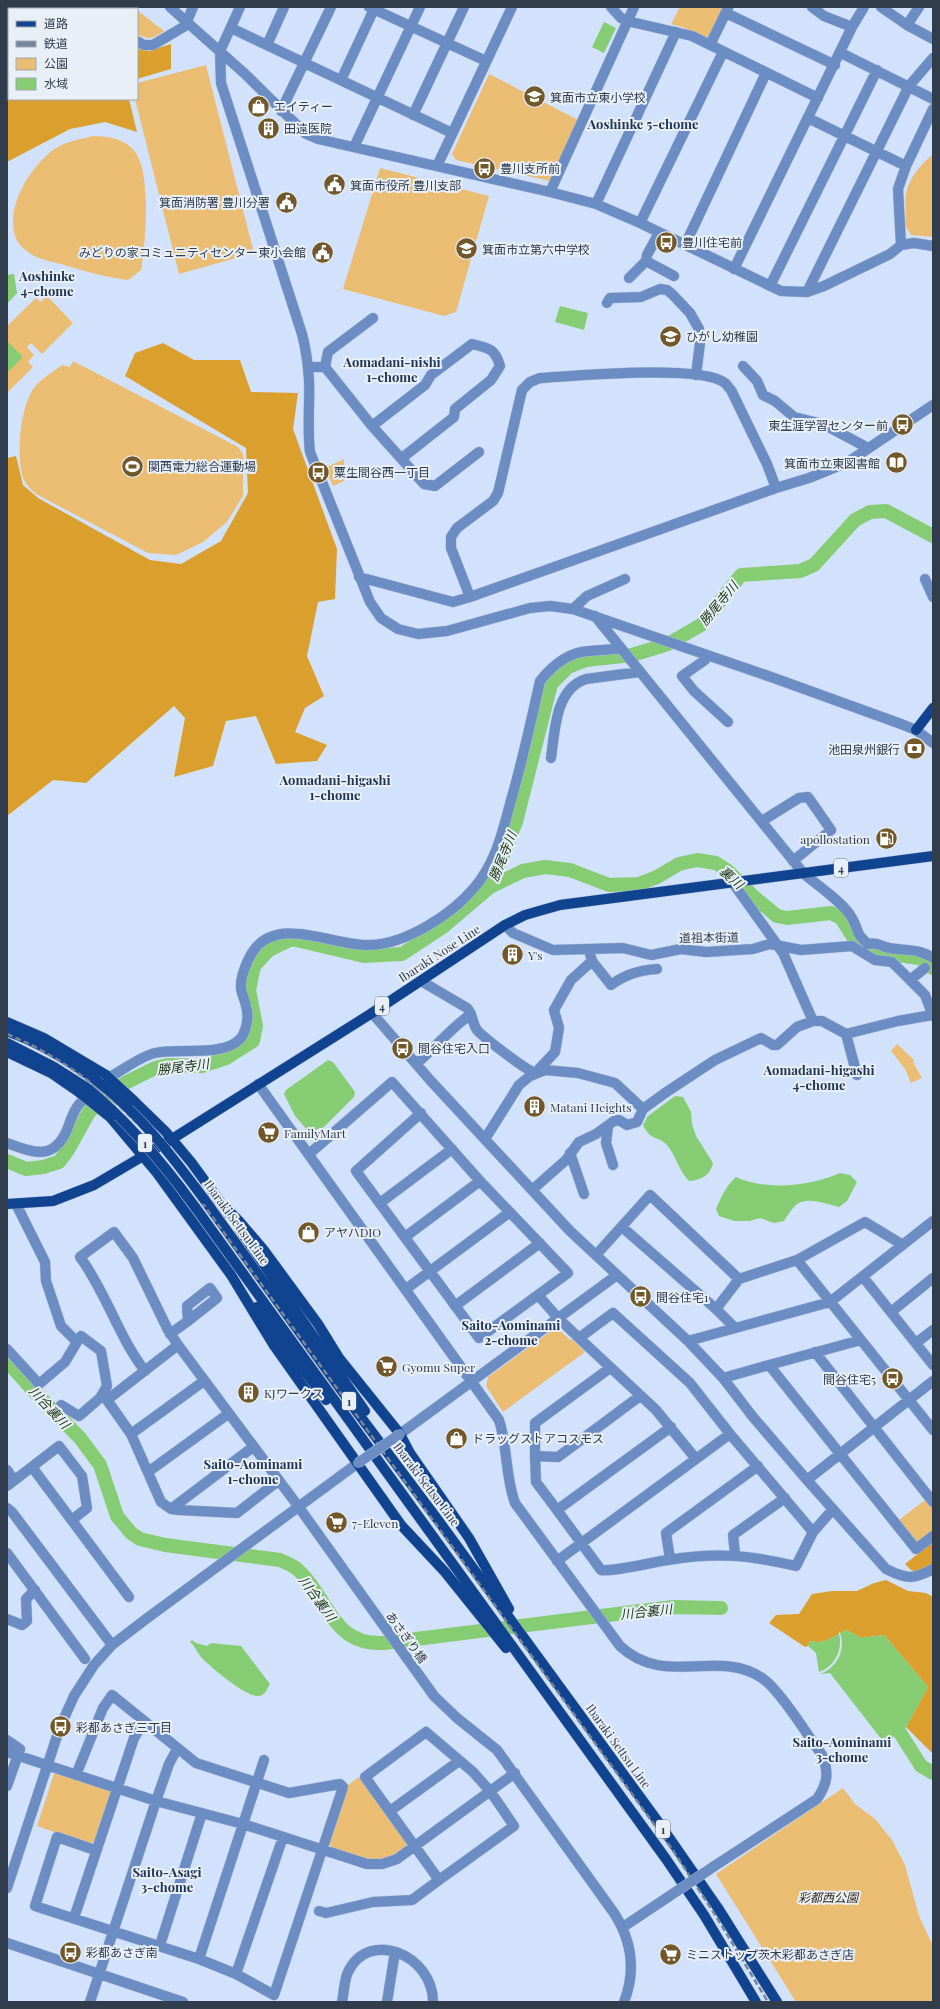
<svg xmlns="http://www.w3.org/2000/svg" width="940" height="2009" font-family="'Playfair Display','Noto Sans JP',serif">
<style>
.green{fill:#ebbd72}
.forest{fill:#da9f2c}
.water{fill:#86cc73}
.lines{fill:none;stroke-linecap:round;stroke-linejoin:round}
.river{stroke:#86cc73;stroke-width:14}
.minor-casing{stroke:#afbdd6;stroke-width:11}
.major-casing{stroke:#afbdd6;stroke-width:11}
.minor{stroke:#6b8dc3;stroke-width:10}
.major{stroke:#114490;stroke-width:10}
.rail{stroke:#768499;stroke-width:2.5;stroke-dasharray:6 3;stroke-linecap:butt}
.minor-bridge-casing{stroke:#afbdd6;stroke-width:11;stroke-linecap:butt}
.major-bridge-casing{stroke:#afbdd6;stroke-width:11;stroke-linecap:butt}
.minor-bridge{stroke:#6b8dc3;stroke-width:10}
.major-bridge{stroke:#114490;stroke-width:10}
.labels{text-anchor:middle;dominant-baseline:central;stroke-width:4;stroke-linejoin:round;paint-order:stroke}
.shield{fill:#e9eff7;stroke:#687280;stroke-width:1}
.shield-label{font-size:11px;font-weight:bold;fill:#313c4d}
.poi-label{font-size:12px;fill:#313c4d;stroke:#e9eff7;text-anchor:start}
.street-label{font-size:12px;fill:#313c4d;stroke:#e9eff7}
.park-label{font-size:12px;font-style:italic;fill:#352a18;stroke:#e9eff7}
.neighbourhood-label{font-size:13px;font-weight:bold;fill:#203556;stroke:#e9eff7}
.water-label{font-size:13px;font-style:italic;fill:#1b3613;stroke:#e9eff7}
</style>
<rect width="100%" height="100%" fill="#d2e2fc"/>
<path class="green" d="M680,7h44l-14,30 -4,1 -24,-11 -11,-3z
M137,10l27,21c-10,7 -15,10 -27,3z
M206,65l48,188 -75,21 -44,-175h2v-16z
M489,74l89,46 -28,61 -94,-21 -4,-6z
M94,136c47,1 50,26 52,67 0,21 -1,40 -4,61l-1,6 -13,10c-24,-3 -47,-10 -71,-17 -7,-2 -17,-4 -23,-7 -5,-3 -11,-8 -15,-12 -19,-30 11,-79 37,-96 12,-7 25,-9 38,-12z
M933,154v83l-22,-2 -6,-10c2,-11 -1,-22 1,-32 4,-17 15,-28 27,-39z
M380,168l109,28 -33,116 -12,4 -101,-27z
M47,296l26,27 -31,31 -11,-11 -4,4 7,8 -6,7 5,5 -26,26v-67l29,-28 5,4z
M73,361l165,86 5,7v42l-16,26 -24,20 -27,13 -28,-2 -112,-59c-5,-5 -10,-9 -13,-16 -7,-23 -3,-67 9,-87 5,-10 21,-19 30,-26l8,2z
M344,459v22l-11,5 -8,-18z
M897,1044l17,16 -1,2 9,16 -11,5 -6,-14 -14,-18z
M551,1331h10l9,9 2,-1 13,13 -82,60 -17,-26 2,-9z
M929,1497l4,5v34l-17,13 -21,-26z
M59,1772l48,16 4,6 -17,48 -5,2 -52,-18 17,-52z
M359,1777l48,65 -1,5c-29,21 -44,11 -75,0l-2,-4 19,-58z
M843,1788l12,16 20,15 17,21 13,25 14,51 14,30v56h-137l-80,-128z"/>
<path class="forest" d="M7,7l24,1 -22,1v29h-2z
M171,44v25l-34,10v-31l12,3z
M7,99h122l8,33 -32,-10 -35,7 -63,33z
M163,343l31,17h46l11,32 47,1 -5,36 44,120 -2,50 -17,3 -11,54 17,40 -19,12 -10,24 32,13 -10,16 -41,3 -20,-48 -30,5 -13,45 -39,11 11,-59 -11,-12 -88,77 -33,-3 -46,36v-358l9,-2 7,29 15,13 112,62 31,4 40,-23 27,-48 -2,-45 -121,-72 10,-23z
M933,1542v23l-15,7 -7,-2 -6,-6z
M886,1580l22,11 18,2 7,4v157l-27,-27 22,-40 -44,-52 -23,3 -14,-8 -7,3 -1,-2v3c-11,6 -17,10 -29,7l-2,5 -3,1 -36,-24 7,-8 23,-1 13,-20 20,-3h25l17,-8z"/>
<path class="water" d="M604,22l12,6 -12,25 -12,-6z
M14,274l3,19 -10,11v-29z
M560,306l28,7 -4,17 -29,-8z
M7,341l16,16 -16,16z
M328,1060l5,2 22,30 -1,5 -30,30 -15,5 -14,-16 -11,-22 2,-4z
M675,1096l8,1 8,15 1,12 4,12 17,27c-3,13 -12,17 -24,18 -10,-10 -13,-25 -22,-36 -8,-9 -17,-4 -24,-20l5,-9z
M840,1173l10,2 7,7 -10,19 -8,6c-12,-3 -34,-12 -44,-1 -4,4 -8,10 -11,15l-10,2 -14,-5 -11,3h-15l-15,-5 -3,-7c5,-12 10,-23 20,-32 30,14 75,9 104,-4z
M847,1630l14,8 23,-3 44,52 -22,40 -21,17 -55,-71 -10,1c17,-6 26,-24 20,-41z
M839,1634c4,16 -4,32 -20,38l-3,-19 -8,-7 2,-5c12,3 18,-1 29,-7z
M192,1640l4,3 11,3 4,-3 30,3 29,38c-3,5 -5,12 -12,12 -12,1 -49,-30 -57,-39 -4,-5 -6,-11 -11,-15z"/>
<g class="lines">
<path class="river" d="M490,887l33,-16 22,-4 25,3 39,15 30,-1 18,-7 22,-13 18,-4 19,3 12,8 26,26 23,19 10,2 44,-5 10,5 16,25 12,8 50,7 14,10
M7,1161l19,8 17,-2 16,-5 9,-12 21,-38 36,-29 30,-15 13,-3 34,1 24,-8 27,-17 3,-15 -7,-36 5,-24 15,-16 23,-11 72,17 38,-2 41,-27 47,-40 26,-65 35,-138 17,-17 18,-7 46,-5 36,-11 33,-19 40,-50 59,-4 14,-6 41,-45 15,-8 16,-1 47,25
M7,1361l24,27 49,50 20,27 17,51 14,17 9,6 25,6 115,15c6,3 12,5 17,9 31,27 34,77 87,74l289,-36 48,1
M890,1717l31,49 12,7"/>
<defs>
<path id="minor" d="M170,7l74,66 62,61 12,5 232,53 46,12 44,19 141,68 26,1 17,-6 66,-32 11,-9 13,-2 19,3
M240,7l-20,44 1,32 81,251c4,15 6,30 7,46 1,24 -2,48 1,72l60,150 11,16 17,11 20,5 29,-3 83,-23 20,-2 23,3 201,69 127,46 15,6 17,13
M369,7l117,54
M611,7l10,11 6,3 65,15 126,62
M812,7l12,9 28,11
M881,7l26,18 26,14
M726,13l109,52
M907,25l12,-18
M231,28l221,105
M137,41l7,4h9l32,-19 8,-19
M267,45l17,-38
M710,45l18,-37
M841,53l92,46
M341,80l34,-73
M7,84l2,-3
M281,111l50,-104
M413,115l51,-108
M808,118l98,48
M354,147l66,-140
M437,166l75,-159
M550,192l84,-185
M596,204l80,-172
M640,223l83,-171
M685,245l81,-172
M901,245l-3,-56 8,-23 27,-57
M646,261l28,15
M734,269l118,-242 12,-20
M629,278l17,-17 1,-6 12,-22
M770,286l107,-216
M807,292l102,-206 24,-28
M607,303l3,-5 31,-1 19,-8 7,1 5,4 18,19 9,16 1,14 -4,32
M743,366l14,15 6,14 12,6 19,16 29,7 45,24
M308,367h17l3,-15 45,-34
M325,367l47,59 52,58 11,2 44,-34
M372,426l53,-41 6,-10 41,-31c16,4 23,4 28,22l-9,14 -36,29 -1,8 -52,41
M359,577l94,25 17,-5 306,-109 33,-10 39,-16 85,-57
M925,579l8,18
M470,597l-19,-49v-11l6,-9 36,-27 5,-8 24,-103 8,-8 10,-4c33,-2 162,-14 185,5 2,2 4,5 6,7l36,74 9,24
M573,609l14,-13 38,-17
M595,616l209,258c13,11 40,29 48,44 8,14 2,14 16,26 10,-2 12,2 21,4 16,3 30,0 44,10
M705,660l-23,16 12,15 34,31
M551,758c4,-27 4,-69 35,-79l53,-7
M762,821l37,-23 9,-1 23,33 -38,31
M733,883l50,70 30,68h9l24,13 11,41
M505,925l8,8 40,17 70,-2 28,7 30,-6 25,3 47,-3 17,-5 31,6 51,-4 23,14 17,2 33,33 8,21
M590,954l2,7 19,24c13,-10 29,-15 46,-16
M910,980l15,-12
M421,981l46,27c6,6 5,15 10,22 7,8 44,36 54,41l2,4
M372,1013l58,67 140,151 118,110 35,37 30,39 54,63 79,89c20,10 27,11 47,0
M846,1034l52,-13 34,-6
M416,1064c19,-16 35,-36 55,-50
M540,1072l-1,-3 16,-17 4,-24 -5,-18 17,-30 21,-19
M258,1084l241,336c9,28 6,56 16,83l105,143c45,42 97,2 142,32 17,11 46,58 60,77 7,17 6,28 -5,44l-104,68
M608,1126l-2,17 7,22
M485,1139l34,-54 11,-9 15,-6 33,3 37,10 28,26
M7,1143c25,9 46,19 60,-13 3,-8 5,-15 10,-23 7,-10 27,-26 38,-33 12,-7 27,-18 40,-21 24,-6 69,5 86,-15 6,-8 8,-23 5,-32 -1,-7 -6,-14 -5,-21 0,-10 7,-27 13,-35 25,-35 82,-3 116,-5 36,-1 81,-30 104,-57 21,-24 28,-54 36,-84 12,-41 21,-82 30,-123 12,-15 29,-29 49,-30 11,-1 21,-1 31,-3
M570,1153l14,41
M309,1154l83,-72 88,99 88,92 -89,65 -123,-167 65,-58
M532,1190l34,-30 13,-18 17,-8 18,-13 5,-1 8,5 10,-3 6,-13 22,-16 50,-33 46,-22 12,7h4l20,-18 16,-6
M380,1203l72,-54
M622,1227l94,82
M405,1237l75,-56
M596,1255l54,-60 89,84 58,-19 136,170
M797,1260l68,-38 38,23
M863,1277l70,88
M406,1289l104,-77
M538,1295l20,23 21,20
M455,1306l85,-63
M891,1312l42,-34
M735,1328l-19,-19 23,-30
M170,1334l18,-13 -1,-15 23,-18 7,10 -29,23
M688,1341l142,-39 103,-81
M916,1343l17,-13
M178,1345l-71,55 24,34 30,68 10,7 8,1 58,3 41,-32
M7,1349l32,35 26,-22 12,-20 -16,-16 -15,-45 -1,-19 -29,-58
M815,1352l118,150
M769,1365l92,-25
M610,1368l-75,55v33l23,1 82,-61
M145,1371c-27,-35 -39,-79 -65,-114l34,-25 19,26 35,72 10,15 120,161 126,176 10,14 23,22 40,32 117,163c18,28 22,58 10,89
M723,1378l46,-13 147,184 17,-13
M61,1405l18,11 21,-18 7,-12 -6,-35 -20,-15
M671,1427l-114,83 44,60c14,2 51,-8 67,-10 48,-8 81,-5 128,6l17,-34 20,-23
M131,1434l73,-53
M400,1434l217,-159
M535,1456l1,26 21,28
M696,1459l-40,-49 -77,-72 34,-25 77,70 40,51 83,98
M32,1467l97,130
M7,1470l7,10
M148,1472l80,-58
M807,1480l126,-99
M7,1486l52,-40 23,30 5,32 -15,12
M7,1508l5,4 100,133
M171,1509l82,-62
M7,1553l78,106
M735,1554l-2,-19 52,-37
M670,1559l-4,-26 92,-67
M557,1561l173,-127
M7,1619l15,6 5,-4 -1,-22 9,-9
M426,1732l47,40 17,19 24,35 -75,54 -74,-103z
M7,1740l13,9 -13,37
M7,1752l149,49 87,23 124,40h15l15,-5 118,-86
M76,1775l27,-67 9,-13 84,68 93,30 51,-9 3,3 -69,208 -38,-21 -37,-15 -164,-53 22,-69 38,13
M390,1811l69,-50
M7,1888l53,-161 14,-31 20,-31 18,-20 34,-26 212,-156
M319,1911l7,2 47,-11 39,-2 27,-20
M74,1918l60,-180 10,-16
M623,1927l45,-30
M7,1943l176,59
M160,1945l42,-132
M199,1959l65,-199
M236,1974l47,-137
M90,2002l66,-201 13,-37 8,-15
M342,2002c2,-9 2,-22 6,-30 21,-44 85,-17 85,30
M387,2002l8,-50"/>
<path id="major" d="M916,730l17,-22
M7,1022l37,16 62,37
M7,1031c33,12 62,29 90,50
M7,1043l47,24 33,21
M7,1052l44,21 29,20
M133,1100l32,31 26,31 38,52
M110,1117l47,56 74,102 42,69 128,181 44,47 61,76
M204,1199l153,213 81,108 221,303 59,85 59,94
M7,1204l46,-3 41,-16 78,-46 200,-126 133,-88 20,-10 35,-10 373,-49
M195,1207l471,652 38,56 52,87
M226,1208l13,13 24,28 55,75 21,34 61,76 10,19 59,85 40,71
M240,1230l125,181
M257,1307l69,93"/>
</defs>
<use href="#minor" class="minor-casing"/>
<use href="#major" class="major-casing"/>
<use href="#minor" class="minor"/>
<use href="#major" class="major"/>
<path class="rail" d="M7,1034c68,28 120,74 167,130l498,685 42,64 54,89"/>
<defs>
<path id="minor-bridge" d="M358,1463l42,-29
M668,1897l45,-30"/>
<path id="major-bridge" d="M106,1075l27,25
M97,1081c43,33 75,75 107,118
M87,1088c42,34 76,75 108,119
M80,1093l30,24"/>
</defs>
<use href="#minor-bridge" class="minor-bridge-casing"/>
<use href="#major-bridge" class="major-bridge-casing"/>
<use href="#minor-bridge" class="minor-bridge"/>
<use href="#major-bridge" class="major-bridge"/>
</g>
<defs>
<symbol id="school-disc" viewBox="-11 -11 22 22"><circle r="9.5" fill="#725729" stroke="#e9eff7"/><path d="M0-5L7-2L0 1L-7-2ZM-4 1L0 2.5L4 1V4Q0 6-4 4Z" fill="#fff"/></symbol>
<symbol id="shop-disc" viewBox="-11 -11 22 22"><circle r="9.5" fill="#725729" stroke="#e9eff7"/><path d="M-5-2.5h2.3a2.7 3.5 0 0 1 5.4 0H5L5.5 6h-11ZM-1.5-2.5h3a1.5 2.3 0 0 0-3 0Z" fill="#fff"/></symbol>
<symbol id="building-disc" viewBox="-11 -11 22 22"><circle r="9.5" fill="#725729" stroke="#e9eff7"/><path d="M-4-6H4V6H1V3H-1V6H-4ZM-2.5-4.3h1.7v1.8h-1.7ZM.8-4.3h1.7v1.8H.8ZM-2.5-1h1.7V.8h-1.7ZM.8-1h1.7V.8H.8Z" fill="#fff"/></symbol>
<symbol id="bus-disc" viewBox="-11 -11 22 22"><circle r="9.5" fill="#725729" stroke="#e9eff7"/><path d="M-5-6H5V4H4V6H2V4H-2V6H-4V4H-5ZM-3.5-4V0h7V-4ZM-3.5 1.2v1.5H-2V1.2ZM2 1.2v1.5H3.5V1.2Z" fill="#fff"/></symbol>
<symbol id="civic-disc" viewBox="-11 -11 22 22"><circle r="9.5" fill="#725729" stroke="#e9eff7"/><path d="M-.6-6.5H3V-4.5H.6V-3L4-1V1h2V6H-6V1h2V-1L-.6-3ZM-1.2 2.5V6h2.4V2.5Z" fill="#fff"/></symbol>
<symbol id="library-disc" viewBox="-11 -11 22 22"><circle r="9.5" fill="#725729" stroke="#e9eff7"/><path d="M-6-4Q-3-5.5-.7-3.5V5Q-3 3-6 4ZM6-4Q3-5.5 .7-3.5V5Q3 3 6 4Z" fill="#fff"/></symbol>
<symbol id="stadium-disc" viewBox="-11 -11 22 22"><circle r="9.5" fill="#725729" stroke="#e9eff7"/><path d="M0-5a6.5 5 0 1 0 0 10a6.5 5 0 1 0 0-10ZM-3.5-1.8h7v3.6h-7Z" fill="#fff"/></symbol>
<symbol id="bank-disc" viewBox="-11 -11 22 22"><circle r="9.5" fill="#725729" stroke="#e9eff7"/><path d="M-6-4H6V4H-6ZM0-2.3a2.3 2.3 0 1 0 0 4.6a2.3 2.3 0 1 0 0-4.6Z" fill="#fff"/></symbol>
<symbol id="fuel-disc" viewBox="-11 -11 22 22"><circle r="9.5" fill="#725729" stroke="#e9eff7"/><path d="M-5.5-6h7V0h2V4h1.3V-2.5L3-4.5l.8-.8L6-3V5H2.5V1h-1V6h-7ZM-4.2-4.7v3.2H.2V-4.7Z" fill="#fff"/></symbol>
<symbol id="supermarket-disc" viewBox="-11 -11 22 22"><circle r="9.5" fill="#725729" stroke="#e9eff7"/><path d="M-6-5.5h2.5l.6 2H6L4.5 2H-2.5L-4.4-4H-6ZM-1.5 3.2a1.3 1.3 0 1 0 .1 0ZM3 3.2a1.3 1.3 0 1 0 .1 0Z" fill="#fff"/></symbol>
</defs>
<g fill-rule="evenodd">
<use href="#school-disc" x="522" y="84" width="25" height="25"/>
<use href="#shop-disc" x="246" y="94" width="25" height="25"/>
<use href="#building-disc" x="256" y="116" width="25" height="25"/>
<use href="#bus-disc" x="472" y="156" width="25" height="25"/>
<use href="#civic-disc" x="322" y="172" width="25" height="25"/>
<use href="#civic-disc" x="274" y="190" width="25" height="25"/>
<use href="#bus-disc" x="654" y="230" width="25" height="25"/>
<use href="#school-disc" x="454" y="236" width="25" height="25"/>
<use href="#civic-disc" x="310" y="240" width="25" height="25"/>
<use href="#school-disc" x="658" y="324" width="25" height="25"/>
<use href="#bus-disc" x="890" y="412" width="25" height="25"/>
<use href="#library-disc" x="884" y="450" width="25" height="25"/>
<use href="#stadium-disc" x="120" y="454" width="25" height="25"/>
<use href="#bus-disc" x="306" y="460" width="25" height="25"/>
<use href="#bank-disc" x="902" y="736" width="25" height="25"/>
<use href="#fuel-disc" x="874" y="826" width="25" height="25"/>
<use href="#building-disc" x="500" y="942" width="25" height="25"/>
<use href="#bus-disc" x="390" y="1036" width="25" height="25"/>
<use href="#building-disc" x="522" y="1094" width="25" height="25"/>
<use href="#supermarket-disc" x="256" y="1120" width="25" height="25"/>
<use href="#shop-disc" x="296" y="1220" width="25" height="25"/>
<use href="#bus-disc" x="628" y="1284" width="25" height="25"/>
<use href="#supermarket-disc" x="374" y="1354" width="25" height="25"/>
<use href="#bus-disc" x="880" y="1366" width="25" height="25"/>
<use href="#building-disc" x="236" y="1380" width="25" height="25"/>
<use href="#shop-disc" x="444" y="1426" width="25" height="25"/>
<use href="#supermarket-disc" x="324" y="1510" width="25" height="25"/>
<use href="#bus-disc" x="48" y="1714" width="25" height="25"/>
<use href="#bus-disc" x="58" y="1940" width="25" height="25"/>
<use href="#supermarket-disc" x="658" y="1942" width="25" height="25"/>
</g>
<g class="labels">
<g class="shield">
<rect x="834" y="859" width="14" height="18" rx="3"/>
<rect x="375" y="997" width="14" height="18" rx="3"/>
<rect x="138" y="1134" width="14" height="18" rx="3"/>
<rect x="342" y="1392" width="14" height="18" rx="3"/>
<rect x="656" y="1820" width="14" height="18" rx="3"/>
</g>
<g class="shield-label">
<text x="841" y="868">4</text>
<text x="382" y="1006">4</text>
<text x="145" y="1143">1</text>
<text x="349" y="1401">1</text>
<text x="663" y="1829">1</text>
</g>
<g class="poi-label">
<text x="550" y="97">箕面市立東小学校</text>
<text x="274" y="106">エイティー</text>
<text x="284" y="128">田遠医院</text>
<text x="500" y="168">豊川支所前</text>
<text x="350" y="185">箕面市役所 豊川支部</text>
<text x="270" y="202" text-anchor="end">箕面消防署 豊川分署</text>
<text x="682" y="242">豊川住宅前</text>
<text x="482" y="249">箕面市立第六中学校</text>
<text x="306" y="252" text-anchor="end">みどりの家コミュニティセンター東小会館</text>
<text x="686" y="336">ひがし幼稚園</text>
<text x="888" y="425" text-anchor="end">東生涯学習センター前</text>
<text x="880" y="463" text-anchor="end">箕面市立東図書館</text>
<text x="148" y="466">関西電力総合運動場</text>
<text x="334" y="472">粟生間谷西一丁目</text>
<text x="900" y="749" text-anchor="end">池田泉州銀行</text>
<text x="870" y="839" text-anchor="end">apollostation</text>
<text x="528" y="955">Y's</text>
<text x="418" y="1048">間谷住宅入口</text>
<text x="550" y="1107">Matani Heights</text>
<text x="284" y="1133">FamilyMart</text>
<text x="324" y="1232">アヤハDIO</text>
<text x="656" y="1297">間谷住宅1</text>
<text x="402" y="1367">Gyomu Super</text>
<text x="876" y="1379" text-anchor="end">間谷住宅5</text>
<text x="264" y="1393">KJワークス</text>
<text x="472" y="1438">ドラッグストアコスモス</text>
<text x="352" y="1523">7-Eleven</text>
<text x="76" y="1727">彩都あさぎ三丁目</text>
<text x="86" y="1952">彩都あさぎ南</text>
<text x="686" y="1954">ミニストップ茨木彩都あさぎ店</text>
</g>
<g class="street-label">
<text transform="translate(709 937) rotate(-1)">道祖本街道</text>
<text transform="translate(439 953) rotate(-33)">Ibaraki Nose Line</text>
<text transform="translate(237 1222) rotate(54)">Ibaraki Settsu Line</text>
<text transform="translate(427 1484) rotate(53)">Ibaraki Settsu Line</text>
<text transform="translate(407 1637) rotate(54)">あさぎり橋</text>
<text transform="translate(619 1746) rotate(54)">Ibaraki Settsu Line</text>
</g>
<g class="park-label">
<text x="828" y="1897">彩都西公園</text>
</g>
<g class="neighbourhood-label">
<text x="643" y="123">Aoshinke 5-chome</text>
<text x="47" y="275">Aoshinke<tspan x="47" dy="15">4-chome</tspan></text>
<text x="392" y="361">Aomadani-nishi<tspan x="392" dy="15">1-chome</tspan></text>
<text x="335" y="779">Aomadani-higashi<tspan x="335" dy="15">1-chome</tspan></text>
<text x="819" y="1069">Aomadani-higashi<tspan x="819" dy="15">4-chome</tspan></text>
<text x="511" y="1324">Saito-Aominami<tspan x="511" dy="15">2-chome</tspan></text>
<text x="253" y="1463">Saito-Aominami<tspan x="253" dy="15">1-chome</tspan></text>
<text x="842" y="1741">Saito-Aominami<tspan x="842" dy="15">3-chome</tspan></text>
<text x="167" y="1871">Saito-Asagi<tspan x="167" dy="15">3-chome</tspan></text>
</g>
<g class="water-label">
<text transform="translate(718 603) rotate(-50)">勝尾寺川</text>
<text transform="translate(502 856) rotate(-68)">勝尾寺川</text>
<text transform="translate(732 877) rotate(41)">裏川</text>
<text transform="translate(183 1066) rotate(-7)">勝尾寺川</text>
<text transform="translate(50 1407) rotate(47)">川合裏川</text>
<text transform="translate(318 1598) rotate(54)">川合裏川</text>
<text transform="translate(646 1611) rotate(-6)">川合裏川</text>
</g>
</g>
<rect width="940" height="2009" fill="none" stroke="#313c4d" stroke-width="16"/>
<rect x="8" y="8" width="130" height="92" fill="#e9eff7" stroke="#9fa7b3"/>
<rect x="16" y="21" width="20" height="6" fill="#114490" stroke="#9fa7b3"/>
<text x="44" y="28" font-size="12" fill="#313c4d">道路</text>
<rect x="16" y="41" width="20" height="6" fill="#768499" stroke="#9fa7b3"/>
<text x="44" y="48" font-size="12" fill="#313c4d">鉄道</text>
<rect x="16" y="58" width="20" height="12" fill="#ebbd72" stroke="#9fa7b3"/>
<text x="44" y="68" font-size="12" fill="#313c4d">公園</text>
<rect x="16" y="78" width="20" height="12" fill="#86cc73" stroke="#9fa7b3"/>
<text x="44" y="88" font-size="12" fill="#313c4d">水域</text>
</svg>
